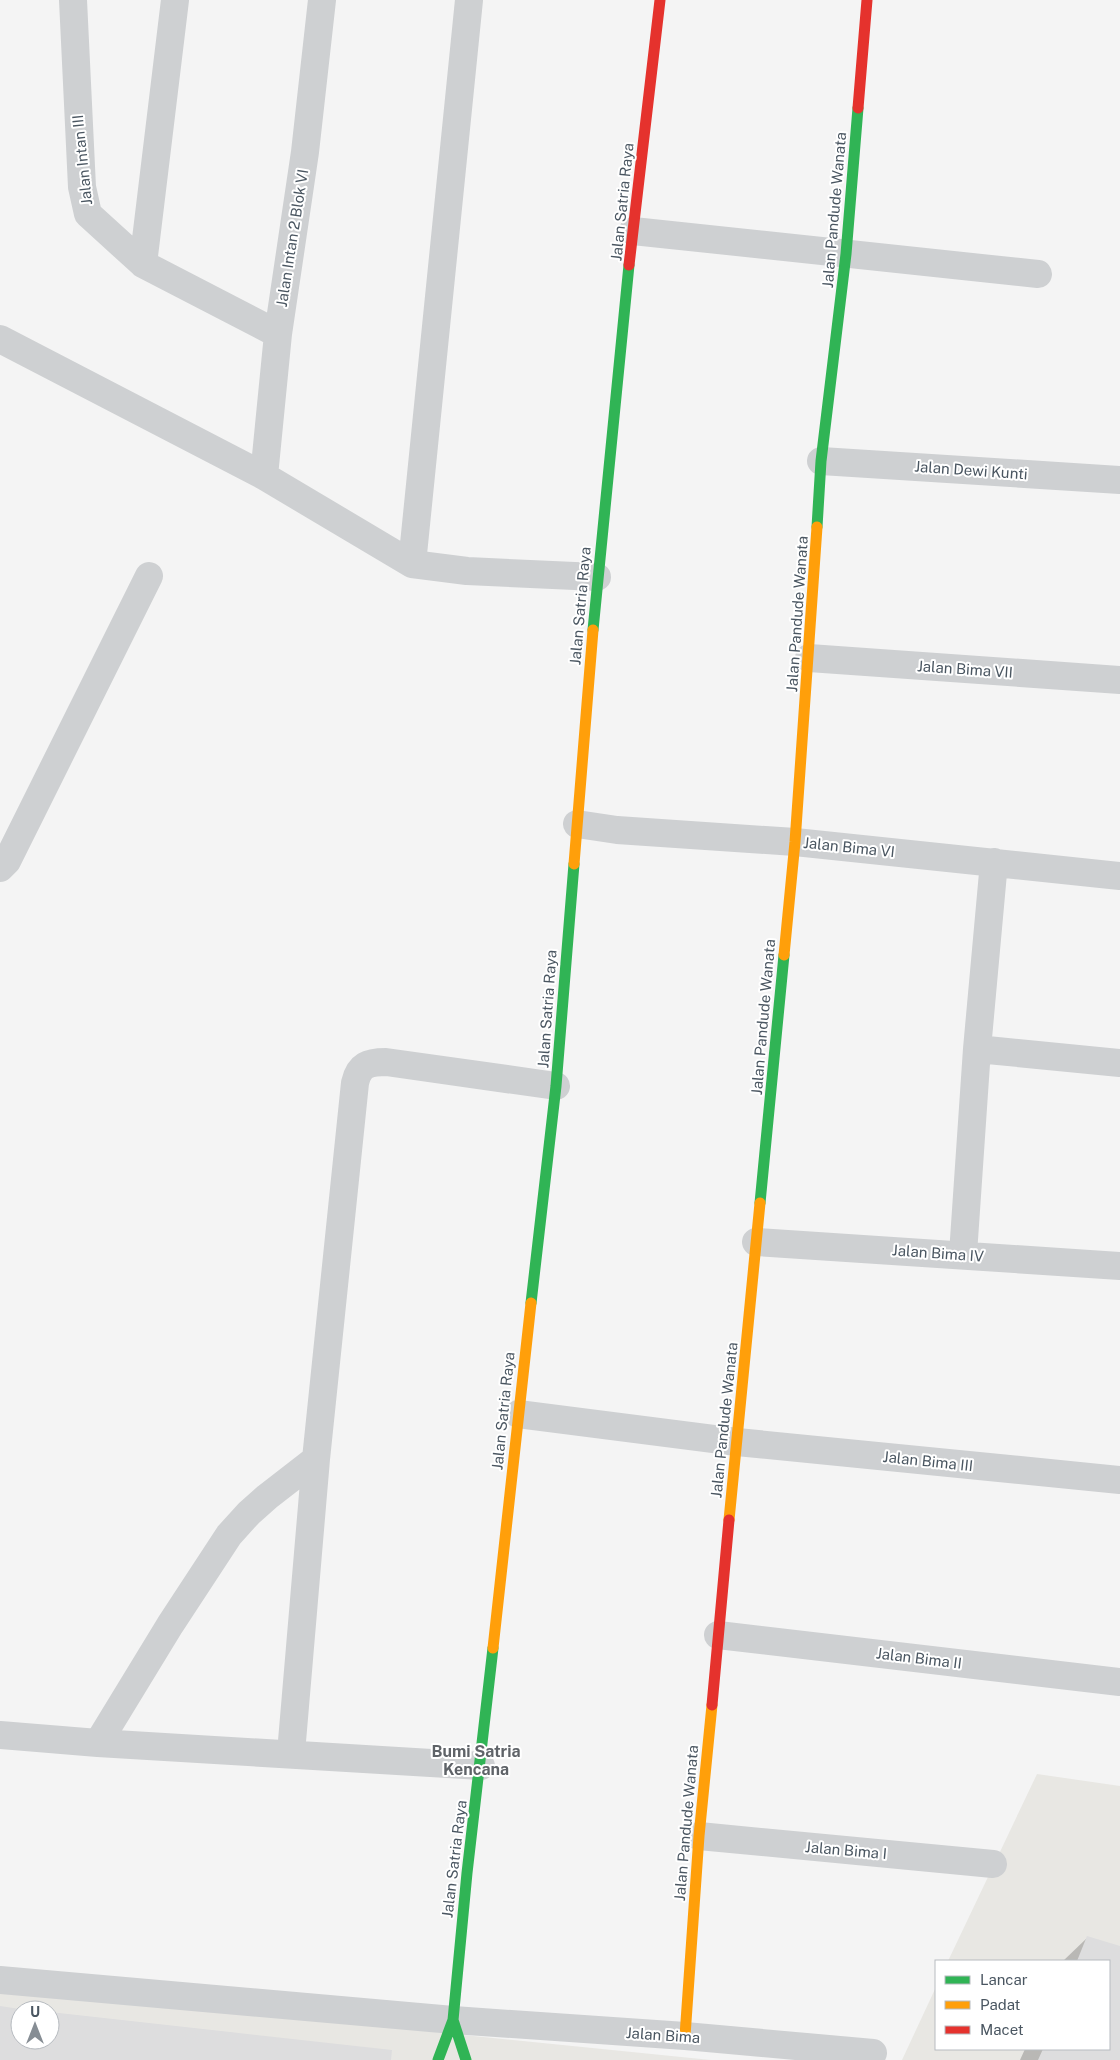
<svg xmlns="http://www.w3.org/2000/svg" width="1120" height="2060" font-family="'Public Sans',sans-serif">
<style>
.commercial{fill:#e8e7e3;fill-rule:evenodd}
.shadow{fill:#0003}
.building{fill:#ddddde}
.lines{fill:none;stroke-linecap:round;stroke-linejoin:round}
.street{stroke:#ced0d2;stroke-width:28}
.fast{stroke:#30b455;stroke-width:11}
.slow{stroke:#ff9f0a;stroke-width:11}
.jam{stroke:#e5322d;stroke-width:11}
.labels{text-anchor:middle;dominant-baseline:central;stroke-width:4;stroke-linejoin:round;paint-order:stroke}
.street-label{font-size:15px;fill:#4a5661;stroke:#fff}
.neighbourhood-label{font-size:16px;font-weight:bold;fill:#5f6368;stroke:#fff}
</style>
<rect width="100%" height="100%" fill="#f4f4f4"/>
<path class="commercial" d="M1037,1774l83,12v274h-218l34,-73v62h173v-88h-161z
M0,1988l711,72h-711zM20,2010h30v30h-30z"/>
<path class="shadow" d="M1087,1938l33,9v113h-100l5,-11h84v-88h-46z"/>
<path class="building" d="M1087,1936l33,10v114h-82l5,-11h66v-88h-32z
M0,2006l20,3v31h30v-28l342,38 -1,10h-391z"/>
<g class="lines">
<path class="street" d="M73,0l9,187 6,27 55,50 135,70
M633,231l405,43
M143,264l32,-264
M0,339l264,137 148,88 55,7 130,6
M821,461l299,19
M264,476l14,-142 27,-182 17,-152
M412,564l57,-564
M809,658l311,22
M577,824l40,6 178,12 325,34
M0,868l7,-7 142,-285
M977,1049l143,14
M756,1242l364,24
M963,1254l14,-205 17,-187
M518,1414l219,28 383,38
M718,1635l402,47
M0,1735l98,8 383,23
M98,1743l72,-118 59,-90 20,-22 18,-16 49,-38
M291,1753l25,-294 39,-376c4,-18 13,-21 31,-21l170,24
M699,1836l294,28
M0,1980l453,40 232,16 188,17"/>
<path class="fast" d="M817,527l4,-66 25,-207 12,-146
M593,630l36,-365
M760,1203l24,-248
M531,1303l25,-217 18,-222
M453,2020l13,40
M438,2060l15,-40 14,-147 26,-225"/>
<path class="slow" d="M574,864l19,-234
M784,955l11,-113 22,-315
M729,1520l31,-317
M493,1648l38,-345
M685,2036l14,-200 13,-131"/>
<path class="jam" d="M858,108l9,-108
M629,265l31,-265
M712,1705l17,-185"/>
</g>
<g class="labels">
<g class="street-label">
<text transform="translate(82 160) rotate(-96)">Jalan Intan III</text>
<text transform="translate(622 202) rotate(-84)">Jalan Satria Raya</text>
<text transform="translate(834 210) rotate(-85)">Jalan Pandude Wanata</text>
<text transform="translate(292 238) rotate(-81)">Jalan Intan 2 Blok VI</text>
<text transform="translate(971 470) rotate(4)">Jalan Dewi Kunti</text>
<text transform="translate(580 606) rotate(-85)">Jalan Satria Raya</text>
<text transform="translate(797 614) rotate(-86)">Jalan Pandude Wanata</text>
<text transform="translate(965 669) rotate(4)">Jalan Bima VII</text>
<text transform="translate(849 847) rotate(6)">Jalan Bima VI</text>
<text transform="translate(547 1009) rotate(-86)">Jalan Satria Raya</text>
<text transform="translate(763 1017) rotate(-85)">Jalan Pandude Wanata</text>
<text transform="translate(938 1253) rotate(4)">Jalan Bima IV</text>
<text transform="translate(503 1411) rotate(-84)">Jalan Satria Raya</text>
<text transform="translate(724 1420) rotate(-84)">Jalan Pandude Wanata</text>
<text transform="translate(928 1461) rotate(6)">Jalan Bima III</text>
<text transform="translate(919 1658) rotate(7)">Jalan Bima II</text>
<text transform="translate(686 1823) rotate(-85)">Jalan Pandude Wanata</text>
<text transform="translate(846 1850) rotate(5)">Jalan Bima I</text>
<text transform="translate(454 1859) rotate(-83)">Jalan Satria Raya</text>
<text transform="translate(663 2035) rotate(4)">Jalan Bima</text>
</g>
<g class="neighbourhood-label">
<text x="476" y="1751">Bumi Satria<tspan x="476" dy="18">Kencana</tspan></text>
</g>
</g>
<rect x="935" y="1960" width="175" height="90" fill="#ffffff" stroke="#b7bbc0"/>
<rect x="945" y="1976" width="25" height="8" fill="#30b455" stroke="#b7bbc0"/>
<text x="980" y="1985" font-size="15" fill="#4a5661">Lancar</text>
<rect x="945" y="2001" width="25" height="8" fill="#ff9f0a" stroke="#b7bbc0"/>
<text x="980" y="2010" font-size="15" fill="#4a5661">Padat</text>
<rect x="945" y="2026" width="25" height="8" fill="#e5322d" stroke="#b7bbc0"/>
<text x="980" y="2035" font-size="15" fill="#4a5661">Macet</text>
<g transform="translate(35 2025)"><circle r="24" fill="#ffffff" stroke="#b7bbc0"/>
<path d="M0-4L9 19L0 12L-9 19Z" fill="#868d94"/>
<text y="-8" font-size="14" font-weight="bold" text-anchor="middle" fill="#4a5661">U</text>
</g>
</svg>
